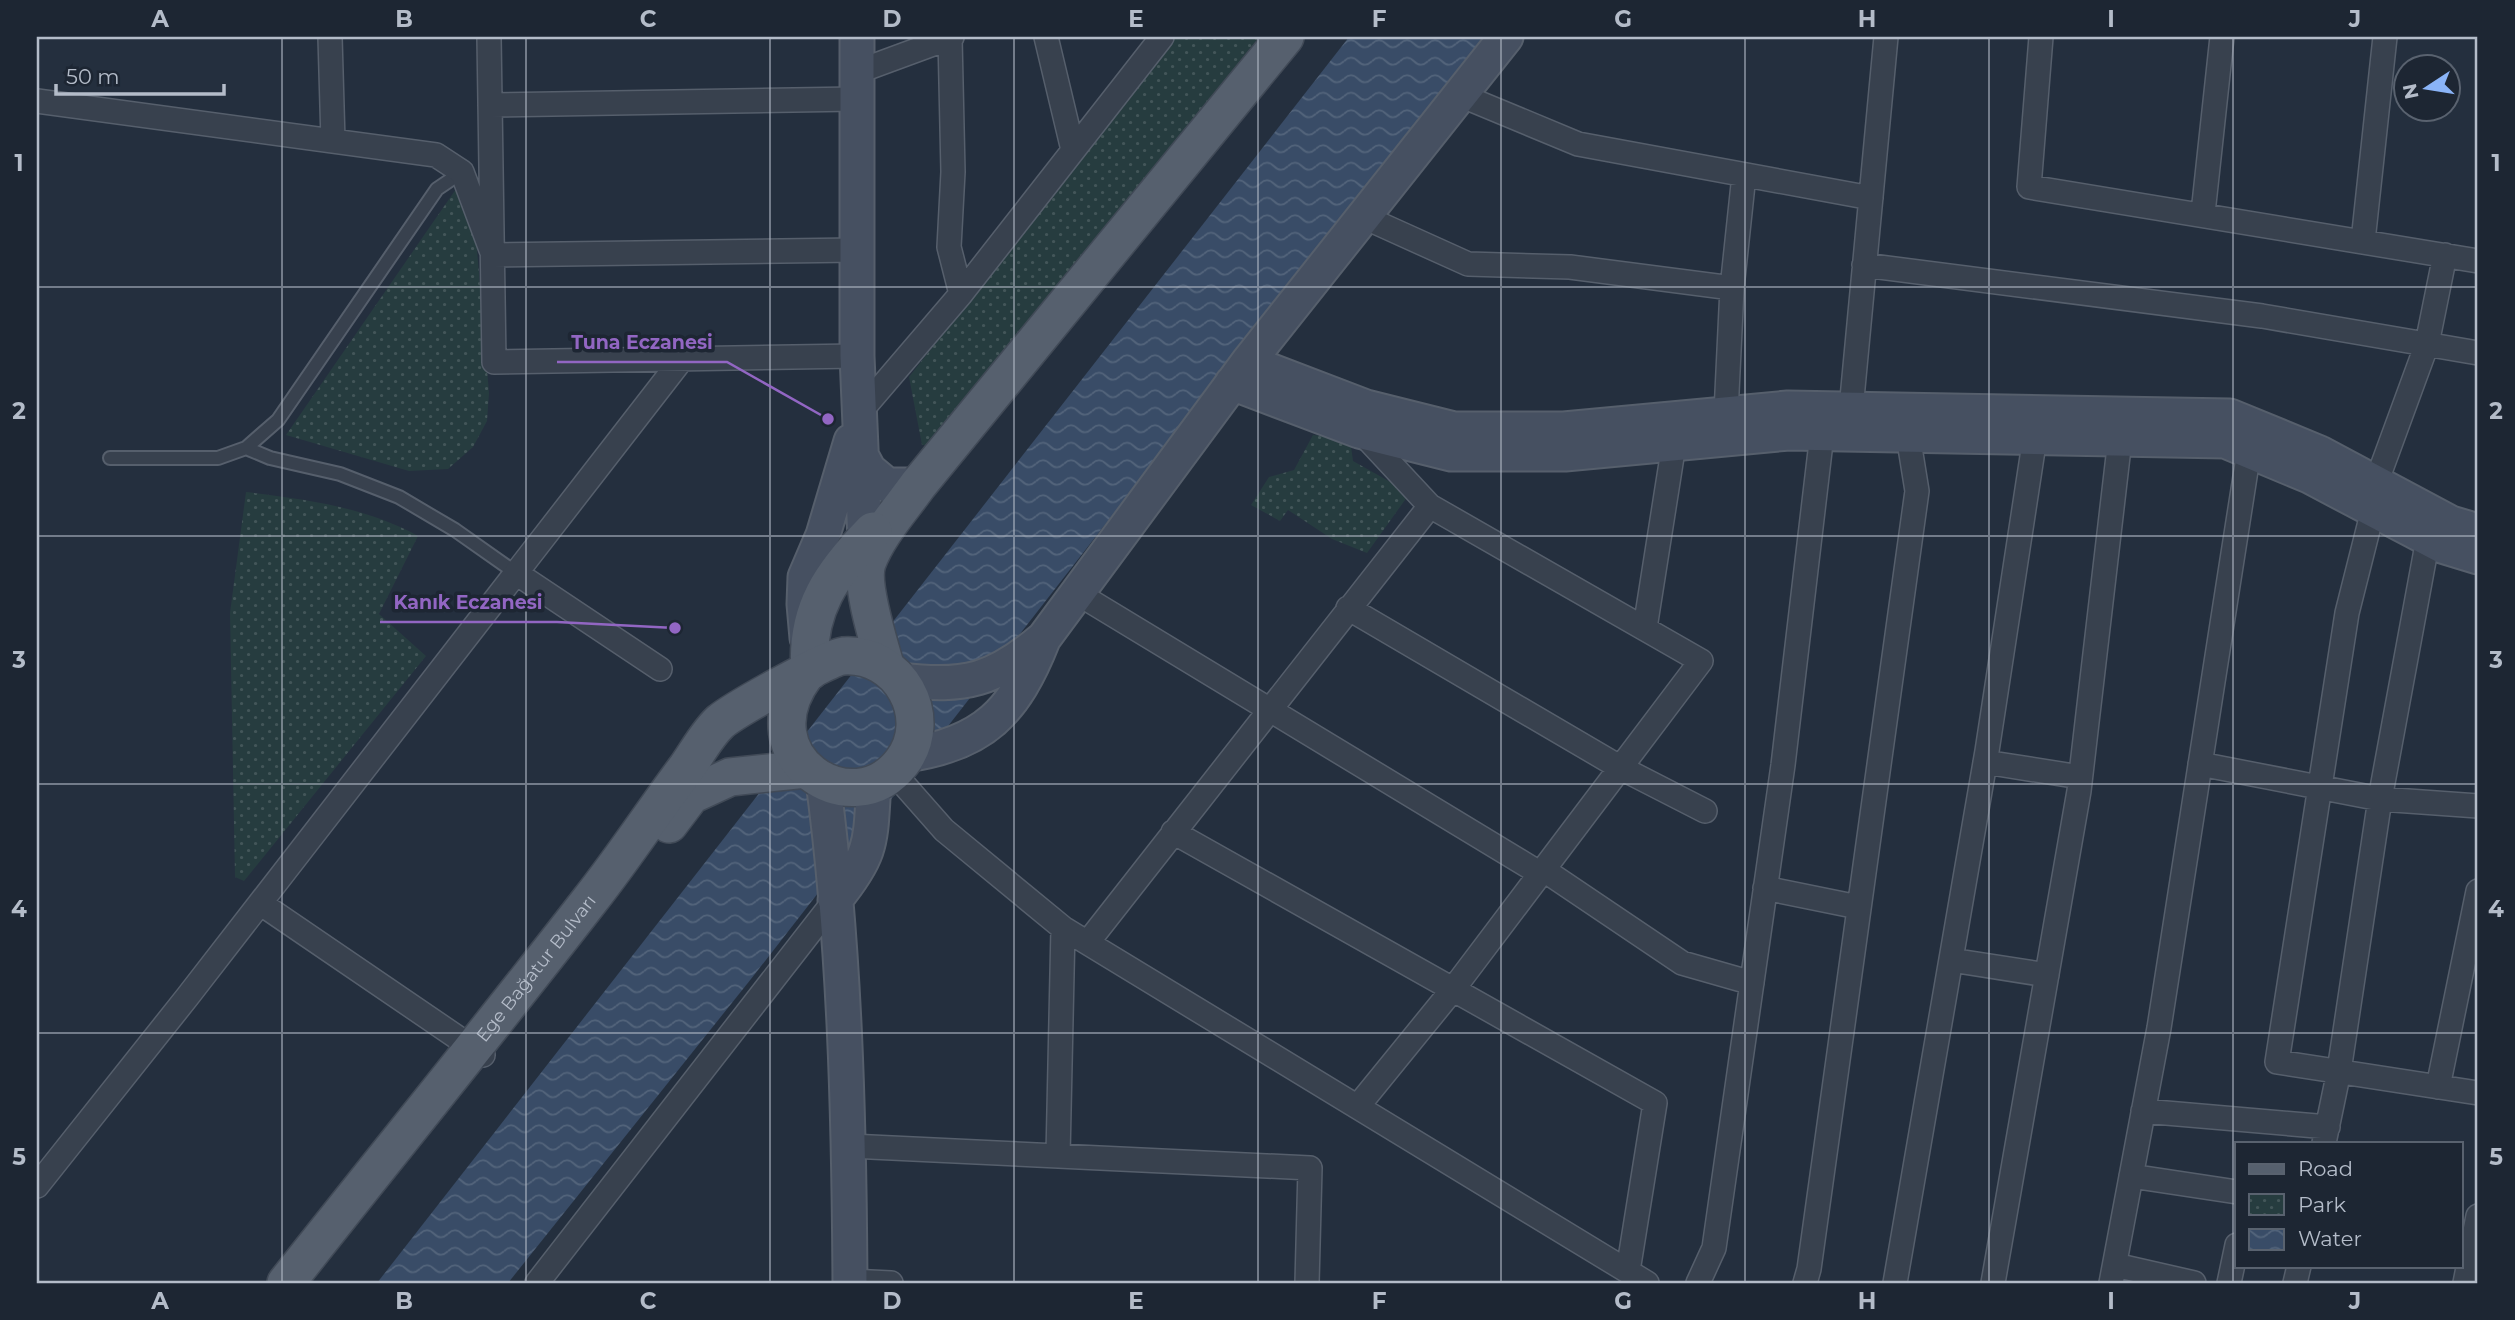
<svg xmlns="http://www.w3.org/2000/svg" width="2515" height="1320" font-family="Montserrat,sans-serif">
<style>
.park{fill:url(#park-dots)}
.water{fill:url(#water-waves)}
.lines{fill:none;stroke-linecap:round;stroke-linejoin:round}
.lane-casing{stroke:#565f6c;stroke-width:16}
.street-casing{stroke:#565f6c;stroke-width:26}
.secondary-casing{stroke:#565f6c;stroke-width:37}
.primary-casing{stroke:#414a57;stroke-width:40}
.lane{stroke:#38414e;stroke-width:12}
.street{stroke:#38414e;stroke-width:23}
.secondary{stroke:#465061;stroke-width:33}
.primary{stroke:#56606e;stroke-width:37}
.grid{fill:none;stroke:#b4bcc9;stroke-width:2;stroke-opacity:0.55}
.labels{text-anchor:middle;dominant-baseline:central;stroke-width:7;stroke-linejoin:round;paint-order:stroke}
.street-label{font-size:18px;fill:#b4bcc9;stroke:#1d2633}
.leader{fill:none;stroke:#9266c3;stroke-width:2.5}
.callout-dot{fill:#9266c3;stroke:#1d2633;stroke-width:2.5}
.callout-label{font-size:19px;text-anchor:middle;font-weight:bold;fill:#9266c3;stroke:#1d2633;stroke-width:7;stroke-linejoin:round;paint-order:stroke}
.neatline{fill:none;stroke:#b4bcc9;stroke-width:2.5}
.grid-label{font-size:23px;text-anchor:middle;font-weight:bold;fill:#b4bcc9}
</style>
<defs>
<pattern id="park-dots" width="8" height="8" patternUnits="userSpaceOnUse" patternTransform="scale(1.75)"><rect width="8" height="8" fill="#263c3f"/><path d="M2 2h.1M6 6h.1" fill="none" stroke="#435659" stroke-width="1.8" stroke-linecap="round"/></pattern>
<pattern id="water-waves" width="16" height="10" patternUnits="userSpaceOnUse" patternTransform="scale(1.75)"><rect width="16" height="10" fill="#394c67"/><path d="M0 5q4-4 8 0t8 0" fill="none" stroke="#53647b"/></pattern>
</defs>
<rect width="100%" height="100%" fill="#242f3e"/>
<path class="park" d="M1175,37h84l-149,191 -181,217h-7l-13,-68z
M456,189l16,1 17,203 -2,28 -14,26 -25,22 -39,2 -123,-36z
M1313,435l37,4 3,22 57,32 -43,60 -35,-14 -44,-29 -8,11 -29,-16 18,-28 25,-7z
M246,492c58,7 120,15 172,44l-39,78 47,42 -182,225 -9,-4 -5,-264z"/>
<path class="water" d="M1349,37h136l-734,942 -243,304h-131z"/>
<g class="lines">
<defs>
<path id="lane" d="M246,448l24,10 70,16 59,23 56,33 61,43
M110,458h108l28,-10 32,-28 159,-231 25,-17"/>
<path id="street" d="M330,37l3,104
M489,37l5,325 363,-6
M1046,37l27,113
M2041,37l-12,150 449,74
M950,38l3,134 -4,75 12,47
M857,72l95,-35
M1460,95l118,49 293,54
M37,101l399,54 26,17 31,83 364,-5
M490,105l367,-6
M2203,213l19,-176
M1364,217l104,47 102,3 162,21
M2363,241l22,-204
M1864,265l398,51 216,37
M1851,409l35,-372
M860,412l101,-118 201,-257
M1726,413l6,-125 12,-113
M2376,483l51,-139 18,-89
M2373,510l-26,103 -70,449 201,31
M516,573l144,96
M1077,593l464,281
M1348,608l273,160 84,43
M1645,628l29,-184
M1985,762l95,15
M2200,764l180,35 98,7
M892,771l52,59 119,98 584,355
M1173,832l482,271 -27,168
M1544,870l138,93 70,20
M1765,888l93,19
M260,903l223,152
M1088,942l342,-436
M1951,960l96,15
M2438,1087l40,-196
M1358,1106l96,-118 247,-327 -271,-155 -70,-75
M2143,1111l185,16
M2324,1143l15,-72 41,-272 48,-260
M850,1146l460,22 -3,115
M1058,1156l5,-228
M2131,1176l106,16
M37,1186l151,-190 494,-637
M2115,1265l79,18
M850,1281l41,2
M537,1283l298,-383
M1698,1283l16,-35 69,-483 39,-331
M1805,1283l4,-14 108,-778 -9,-56
M1895,1283l92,-532 48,-314
M1993,1283l86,-492 41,-352
M2111,1283l48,-255 90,-577
M2229,1283l8,-38
M2295,1283l4,-17
M2465,1283l13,-67"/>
<path id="secondary" d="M857,37v319l9,207
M1248,362l118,45 88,22h110l224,-21 442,8 90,37 131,70 27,8
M1232,383l127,48 92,23h114l224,-21 436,8 84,35 133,70 36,11
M861,455l8,15 18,15h31
M807,638l-3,-34 1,-27 18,-42 28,-94
M902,680c63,8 93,0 142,-42l204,-276 258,-325
M906,755c78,-11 109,-44 137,-115
M823,781c22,166 26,335 27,502
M835,900c39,-48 35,-58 39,-118"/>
<g id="primary">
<path d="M885,665c-6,-22 -25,-81 -18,-102 10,-28 34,-54 51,-78l367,-448"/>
<path d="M810,671c-5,-61 22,-98 63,-140"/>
<path d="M669,824l22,-29 39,-18 76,-8"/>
<path id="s1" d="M286,1283c101,-128 204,-254 304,-383 34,-43 64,-89 97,-133 10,-14 20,-33 33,-45 14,-12 107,-64 123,-66 56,-4 93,61 59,106 -49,65 -158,-5 -97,-87"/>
</g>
</defs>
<use href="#lane" class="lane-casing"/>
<use href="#street" class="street-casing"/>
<use href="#secondary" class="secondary-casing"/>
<use href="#primary" class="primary-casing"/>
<use href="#lane" class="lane"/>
<use href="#street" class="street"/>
<use href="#secondary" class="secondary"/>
<use href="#primary" class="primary"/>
</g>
<path class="grid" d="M282,37v1246M526,37v1246M770,37v1246M1014,37v1246M1258,37v1246M1501,37v1246M1745,37v1246M1989,37v1246M2233,37v1246M37,287h2441M37,536h2441M37,784h2441M37,1033h2441"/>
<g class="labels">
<g class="street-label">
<text stroke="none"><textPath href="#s1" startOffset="402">Ege Bağatur Bulvarı</textPath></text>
</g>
</g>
<path class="leader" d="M828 419L727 362H557M675 628L557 622H380"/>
<g class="callout-dot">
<circle cx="828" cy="419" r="7"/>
<circle cx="675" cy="628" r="7"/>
</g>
<g class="callout-label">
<text x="642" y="349">Tuna Eczanesi</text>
<text x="468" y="609">Kanık Eczanesi</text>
</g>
<rect width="2515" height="1320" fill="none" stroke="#1d2633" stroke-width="77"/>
<rect x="2235" y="1142" width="228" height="126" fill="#1d2633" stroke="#59626f" stroke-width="2"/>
<rect x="2249" y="1164" width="35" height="10" fill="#56606e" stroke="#59626f" stroke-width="2"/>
<text x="2298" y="1176" font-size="21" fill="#b4bcc9">Road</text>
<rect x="2249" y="1194" width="35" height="21" fill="url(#park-dots)" stroke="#59626f" stroke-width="2"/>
<text x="2298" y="1212" font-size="21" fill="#b4bcc9">Park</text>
<rect x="2249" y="1229" width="35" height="21" fill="url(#water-waves)" stroke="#59626f" stroke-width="2"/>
<text x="2298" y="1246" font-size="21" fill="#b4bcc9">Water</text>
<g transform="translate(2427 88) rotate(258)"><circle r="33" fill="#1d2633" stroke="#59626f" stroke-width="2"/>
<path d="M0-5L12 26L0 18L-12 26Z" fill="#8ab4f8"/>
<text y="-10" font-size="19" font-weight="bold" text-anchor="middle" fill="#b4bcc9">N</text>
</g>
<path d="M56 84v10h168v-10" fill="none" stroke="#b4bcc9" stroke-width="3.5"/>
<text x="66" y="84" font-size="21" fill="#b4bcc9" stroke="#1d2633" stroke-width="5" paint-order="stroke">50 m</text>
<rect x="38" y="38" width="2438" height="1244" class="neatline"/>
<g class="grid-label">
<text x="160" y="27">A</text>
<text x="404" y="27">B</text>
<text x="648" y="27">C</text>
<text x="892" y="27">D</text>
<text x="1136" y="27">E</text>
<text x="1379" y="27">F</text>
<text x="1623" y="27">G</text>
<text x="1867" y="27">H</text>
<text x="2111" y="27">I</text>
<text x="2355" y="27">J</text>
<text x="19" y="171">1</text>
<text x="2496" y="171">1</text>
<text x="19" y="419">2</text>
<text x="2496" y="419">2</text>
<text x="19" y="668">3</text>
<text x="2496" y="668">3</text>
<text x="19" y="917">4</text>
<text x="2496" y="917">4</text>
<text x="19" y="1165">5</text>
<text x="2496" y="1165">5</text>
<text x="160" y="1309">A</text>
<text x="404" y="1309">B</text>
<text x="648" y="1309">C</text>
<text x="892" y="1309">D</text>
<text x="1136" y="1309">E</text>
<text x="1379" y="1309">F</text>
<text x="1623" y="1309">G</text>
<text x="1867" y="1309">H</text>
<text x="2111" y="1309">I</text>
<text x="2355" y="1309">J</text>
</g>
</svg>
